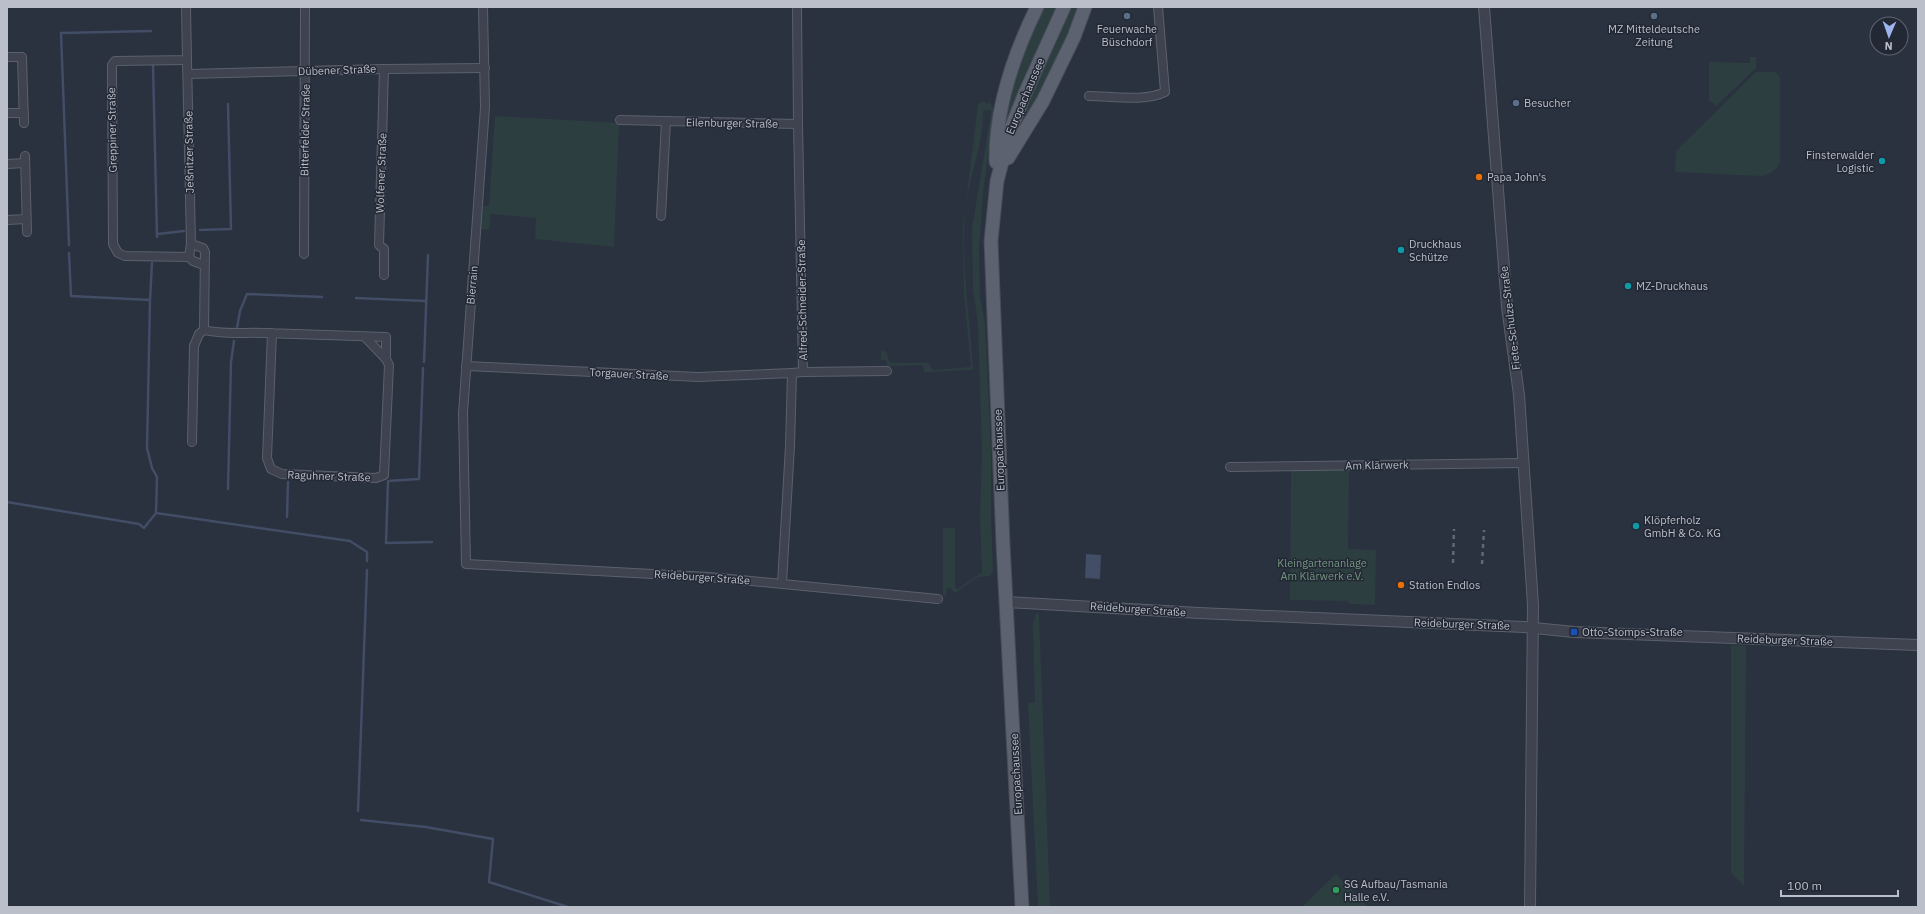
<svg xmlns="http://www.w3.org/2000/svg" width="1925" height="914" font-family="'IBM Plex Sans',sans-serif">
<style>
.green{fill:#2d3e41}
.water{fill:#424d66}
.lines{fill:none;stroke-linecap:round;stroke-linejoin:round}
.stream{stroke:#424d66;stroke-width:2.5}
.minor-casing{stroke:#5b616c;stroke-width:10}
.tertiary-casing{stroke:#5b616c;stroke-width:12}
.primary-casing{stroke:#474c58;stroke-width:15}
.minor{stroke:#3e434f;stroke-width:8}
.tertiary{stroke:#3e434f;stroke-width:10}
.primary{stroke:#5c626f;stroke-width:13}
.rail{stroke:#606775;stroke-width:2.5;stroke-dasharray:4 4;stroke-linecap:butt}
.service-dot{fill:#5c6f8a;stroke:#222834;stroke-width:1.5}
.culture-dot{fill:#0f9aa8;stroke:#222834;stroke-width:1.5}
.food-dot{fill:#e8710a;stroke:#222834;stroke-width:1.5}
.transit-dot{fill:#1a4fb4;stroke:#222834;stroke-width:1.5}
.leisure-dot{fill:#2e9e5b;stroke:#222834;stroke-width:1.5}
.labels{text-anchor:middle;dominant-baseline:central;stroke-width:3;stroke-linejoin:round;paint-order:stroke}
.poi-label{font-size:11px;fill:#babfc9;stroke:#222834;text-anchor:start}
.street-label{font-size:11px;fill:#babfc9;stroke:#222834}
.park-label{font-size:11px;fill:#759780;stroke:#222834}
</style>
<rect width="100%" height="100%" fill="#2a313f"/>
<g class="green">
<path d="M1041 7H1057L1023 81 1006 129 1001 130 1009 89Z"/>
<path d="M1071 7H1081L1045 89 1011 147 1015 128Z"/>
<path d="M1750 57H1756V68L1716 106 1709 100V62L1750 63Z"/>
<path d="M1756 72H1775L1780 77V161C1778 169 1770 174 1762 176L1675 172 1676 151Z"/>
<path d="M988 97 994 111 983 193 979 251 980 297 985 324 991 448V514L993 571 990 576 978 577 955 593 950 588H947L946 595 942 597 943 592V528H955V588L958 589 982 572 980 518 982 451 978 323 973 289 972 229 991 113 990 110 983 111C984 143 970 173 966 204 960 260 970 315 973 370L924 372 923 365 887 366 886 360H881V350L887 352 888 360 892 363H928L933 370 971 367 964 294 963 227 978 104 983 101 989 104Z"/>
<path d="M495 116 619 123 614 247 535 239 536 218 491 214 489 230 481 229 483 206H489Z"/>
<path d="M1291 468 1349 469 1348 549 1376 550 1375 605 1351 604 1347 601 1290 600Z"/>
<path d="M1036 614H1039L1050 907H1038L1028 703 1035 702 1033 623Z"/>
<path d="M1731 645 1746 646 1744 886 1731 873Z"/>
<path d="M1336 874 1368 907H1302Z"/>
</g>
<path class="water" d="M1086 554 1101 555 1100 579 1085 578Z"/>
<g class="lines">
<g class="stream">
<path d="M153 65 157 237"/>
<path d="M200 230 231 229 228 104"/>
<path d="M158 234 184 231"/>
<path d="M69 245 61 33 151 31"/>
<path d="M69 253 71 296 150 300 147 448 152 468 157 477 156 513"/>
<path d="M356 298 426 301"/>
<path d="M150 300 152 263"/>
<path d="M237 328 240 311 247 294 322 297"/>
<path d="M424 362 428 255"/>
<path d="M423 368 419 479 388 481 386 543 432 542"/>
<path d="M228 489 231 362 234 341"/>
<path d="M7 502 139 524 144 528 156 513 350 541 367 552V561"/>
<path d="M287 517 288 482"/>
<path d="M358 811 367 570"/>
<path d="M361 820 426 827 493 839 489 882 568 907"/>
</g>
<g class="minor-casing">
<g id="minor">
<path d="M186 7 187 60 115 61 112 65 113 244 118 253 125 256 189 257"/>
<path d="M483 7 485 107 463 413 466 564 709 577 938 599"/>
<path d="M7 57H22L24 123"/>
<path d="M187 60 191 244"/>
<path d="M188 74 384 69 485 68"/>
<path d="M1089 96C1111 96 1145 102 1165 92L1158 7"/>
<path d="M7 113H24"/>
<path d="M620 120 798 124"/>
<path d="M25 156 27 232"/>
<path d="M7 164 25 163"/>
<path d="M661 216 666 121"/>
<path d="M7 220 26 219"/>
<path d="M304 254 305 7"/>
<path d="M384 275V249L379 245 384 69"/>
<path d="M204 330C223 335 245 332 265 333 305 334 346 336 386 337V359L389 365 384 475 376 478 282 474 271 469 267 458 272 333"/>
<path d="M365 337 386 359"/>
<path d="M466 366 698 377 792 373"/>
<path d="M803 372 887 371"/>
<path d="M192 442 194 346 199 334 204 330 205 252 203 248 191 244 189 257 193 261 204 265"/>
<path d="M1230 467 1524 463"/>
<path d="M782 583 790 446 792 373 803 372 798 124 797 7"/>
</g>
</g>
<g class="tertiary-casing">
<g id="tertiary">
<path d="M1484 7 1507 307 1519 395 1533 605 1530 907"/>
<path d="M1006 602 1199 613 1524 627 1574 632 1918 645"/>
</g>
</g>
<g class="primary-casing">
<g id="primary">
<path d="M1008 158 1043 101 1074 37 1085 7"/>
<path d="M996 162C995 108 1014 54 1037 7"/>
<path d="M1022 907 1003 544 991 241 997 181 1011 128 1026 91 1064 7"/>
</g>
</g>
<use href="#minor" class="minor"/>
<use href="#tertiary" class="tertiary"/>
<use href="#primary" class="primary"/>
<g class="rail">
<path d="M1453 563 1454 529"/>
<path d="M1482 564 1484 530"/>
</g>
</g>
<g class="service-dot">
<circle cx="1127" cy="16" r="4"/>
<circle cx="1654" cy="16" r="4"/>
<circle cx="1516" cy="103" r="4"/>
</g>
<g class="culture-dot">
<circle cx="1882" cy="161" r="4"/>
<circle cx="1401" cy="250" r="4"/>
<circle cx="1628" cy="286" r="4"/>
<circle cx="1636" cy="526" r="4"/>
</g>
<g class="food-dot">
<circle cx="1479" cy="177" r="4"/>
<circle cx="1401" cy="585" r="4"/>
</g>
<rect class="transit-dot" x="1570" y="628" width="8" height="8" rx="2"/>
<circle class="leisure-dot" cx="1336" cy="890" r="4"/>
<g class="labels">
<g class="poi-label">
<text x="1127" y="29" text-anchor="middle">Feuerwache<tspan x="1127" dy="13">Büschdorf</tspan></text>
<text x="1654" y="29" text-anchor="middle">MZ Mitteldeutsche<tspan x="1654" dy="13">Zeitung</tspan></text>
<text x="1524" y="103">Besucher</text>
<text x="1874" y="155" text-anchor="end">Finsterwalder<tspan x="1874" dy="13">Logistic</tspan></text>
<text x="1487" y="177">Papa John's</text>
<text x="1409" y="244">Druckhaus<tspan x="1409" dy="13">Schütze</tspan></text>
<text x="1636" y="286">MZ-Druckhaus</text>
<text x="1644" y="520">Klöpferholz<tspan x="1644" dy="13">GmbH &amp; Co. KG</tspan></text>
<text x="1409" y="585">Station Endlos</text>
<text x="1582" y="632">Otto-Stomps-Straße</text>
<text x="1344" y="884">SG Aufbau/Tasmania<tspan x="1344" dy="13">Halle e.V.</tspan></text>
</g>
<g class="street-label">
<text transform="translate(337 70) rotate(-2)">Dübener Straße</text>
<text transform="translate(1025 96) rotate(-67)">Europachaussee</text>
<text transform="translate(732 123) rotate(1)">Eilenburger Straße</text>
<text transform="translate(112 130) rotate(-91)">Greppiner Straße</text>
<text transform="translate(305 130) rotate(-89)">Bitterfelder Straße</text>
<text transform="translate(189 152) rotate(-91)">Jeßnitzer Straße</text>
<text transform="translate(381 173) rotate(-88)">Wolfener Straße</text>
<text transform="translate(472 285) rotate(-85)">Bierrain</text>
<text transform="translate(802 300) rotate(-91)">Alfred-Schneider-Straße</text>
<text transform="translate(1510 318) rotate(-97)">Fiete-Schulze-Straße</text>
<text transform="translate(629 374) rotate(3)">Torgauer Straße</text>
<text transform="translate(999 450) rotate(-92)">Europachaussee</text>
<text transform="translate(1377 465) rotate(-1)">Am Klärwerk</text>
<text transform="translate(329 476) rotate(2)">Raguhner Straße</text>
<text transform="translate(702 577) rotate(4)">Reideburger Straße</text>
<text transform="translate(1138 609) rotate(4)">Reideburger Straße</text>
<text transform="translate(1462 624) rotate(2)">Reideburger Straße</text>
<text transform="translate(1785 640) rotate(2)">Reideburger Straße</text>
<text transform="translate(1016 774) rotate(-93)">Europachaussee</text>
</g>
<g class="park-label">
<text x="1322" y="563">Kleingartenanlage<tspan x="1322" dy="13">Am Klärwerk e.V.</tspan></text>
</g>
</g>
<rect width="1925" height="914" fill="none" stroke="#babfc9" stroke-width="16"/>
<g transform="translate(1889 36) rotate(182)"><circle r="19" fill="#222834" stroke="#5f6470"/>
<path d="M0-3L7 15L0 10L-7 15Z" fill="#9db4ec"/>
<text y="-6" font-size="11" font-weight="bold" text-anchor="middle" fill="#babfc9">N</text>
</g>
<path d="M1781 890v6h117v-6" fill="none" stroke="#babfc9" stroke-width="2"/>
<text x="1787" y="890" font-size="12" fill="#babfc9" stroke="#222834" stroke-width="3" paint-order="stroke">100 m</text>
</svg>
